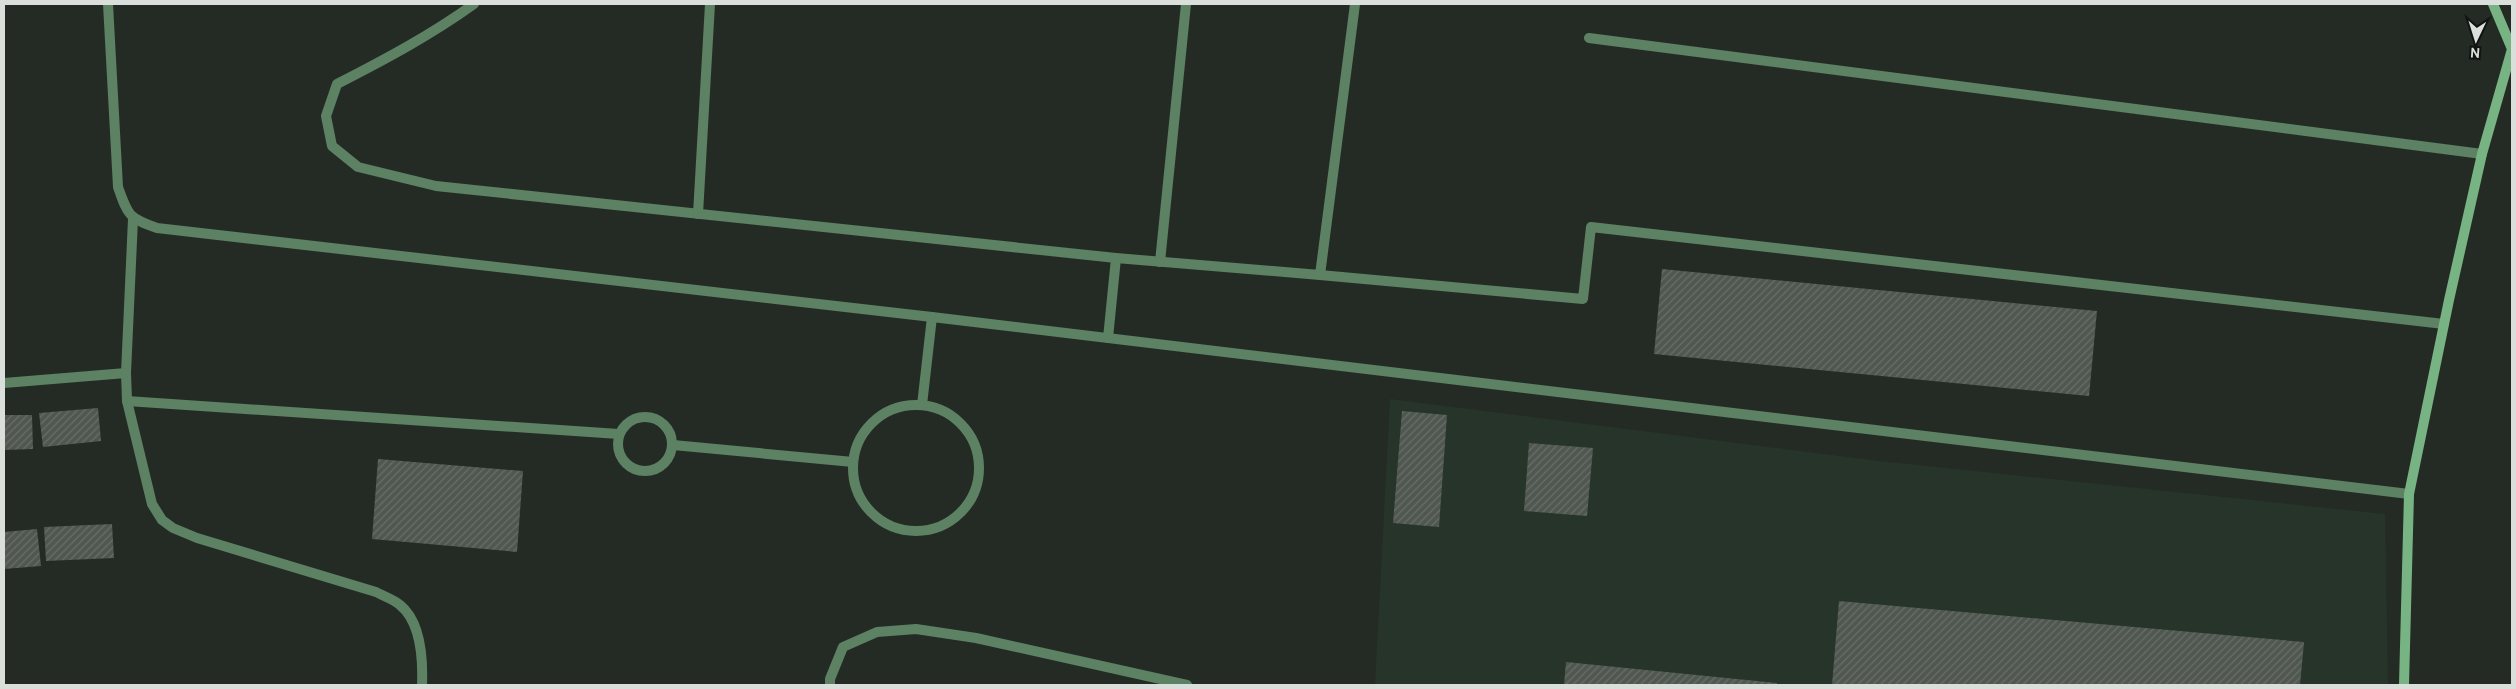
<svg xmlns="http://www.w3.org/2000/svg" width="2516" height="689" font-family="Overpass,sans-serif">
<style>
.built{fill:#273429}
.building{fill:url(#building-hatch)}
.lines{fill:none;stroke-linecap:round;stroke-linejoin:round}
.lane{stroke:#5d8163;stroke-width:10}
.street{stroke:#5d8163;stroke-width:10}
.secondary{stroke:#78b383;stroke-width:10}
</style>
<defs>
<pattern id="building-hatch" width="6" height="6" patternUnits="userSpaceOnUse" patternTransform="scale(1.25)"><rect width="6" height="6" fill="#4f5750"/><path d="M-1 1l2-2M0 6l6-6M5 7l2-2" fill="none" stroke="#686f69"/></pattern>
</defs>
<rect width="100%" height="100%" fill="#242b25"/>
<path class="built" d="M1390 399 1879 461 2385 514 2388 685H1375Z"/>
<g class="building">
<path d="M1662 269 2097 311 2089 396 1654 354Z"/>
<path d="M98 408 101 441 43 447 39 413Z"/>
<path d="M1402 411 1447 415 1439 527 1393 523Z"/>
<path d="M4 415H32L33 449 4 450Z"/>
<path d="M1529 443 1593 448 1587 516 1524 511Z"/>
<path d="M378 459 523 471 517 552 372 539Z"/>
<path d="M112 524 114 558 46 561 44 527Z"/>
<path d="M37 529 41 566 4 569V532Z"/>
<path d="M1839 601 2304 642 2300 685H1832Z"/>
<path d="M1566 662 1777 683 1776 685H1564Z"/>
</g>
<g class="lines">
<g class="lane">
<path d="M474 4C431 35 384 60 337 84L326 116 332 146 358 167 436 186 1116 258 1320 275 1355 4"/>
<path d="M698 214 710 4"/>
<path d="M133 219 126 373 127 401 152 504 162 520 173 528 197 538 376 592C383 596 393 599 400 605 421 622 423 659 422 685"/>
<path d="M1160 262 1186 4"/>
<path d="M1320 275 1583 299 1591 227 2444 324"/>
<path d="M1108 338 1116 258"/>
<path d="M4 383 126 373"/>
<path d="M127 401 619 434"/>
<path d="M922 405 932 317"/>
<circle cx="916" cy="468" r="63"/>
<circle cx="645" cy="444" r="27"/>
<path d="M673 445 853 462"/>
</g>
<g class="street">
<path d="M108 4 118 187C128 216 129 218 157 228L932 317 2409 494"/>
<path d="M1589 38 2482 154"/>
<path d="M830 685V679L843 647 877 632 916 629 976 638 1187 685"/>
</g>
<path class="secondary" d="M2404 685 2409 494 2449 300 2482 154 2512 49 2493 4"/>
</g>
<rect width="2516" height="689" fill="none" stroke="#dadfdb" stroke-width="10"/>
<g transform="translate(2476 40) rotate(184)" stroke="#101310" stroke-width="4" paint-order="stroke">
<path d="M0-4L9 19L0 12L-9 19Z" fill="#dadfdb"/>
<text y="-8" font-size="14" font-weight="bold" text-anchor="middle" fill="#dadfdb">N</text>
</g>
</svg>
